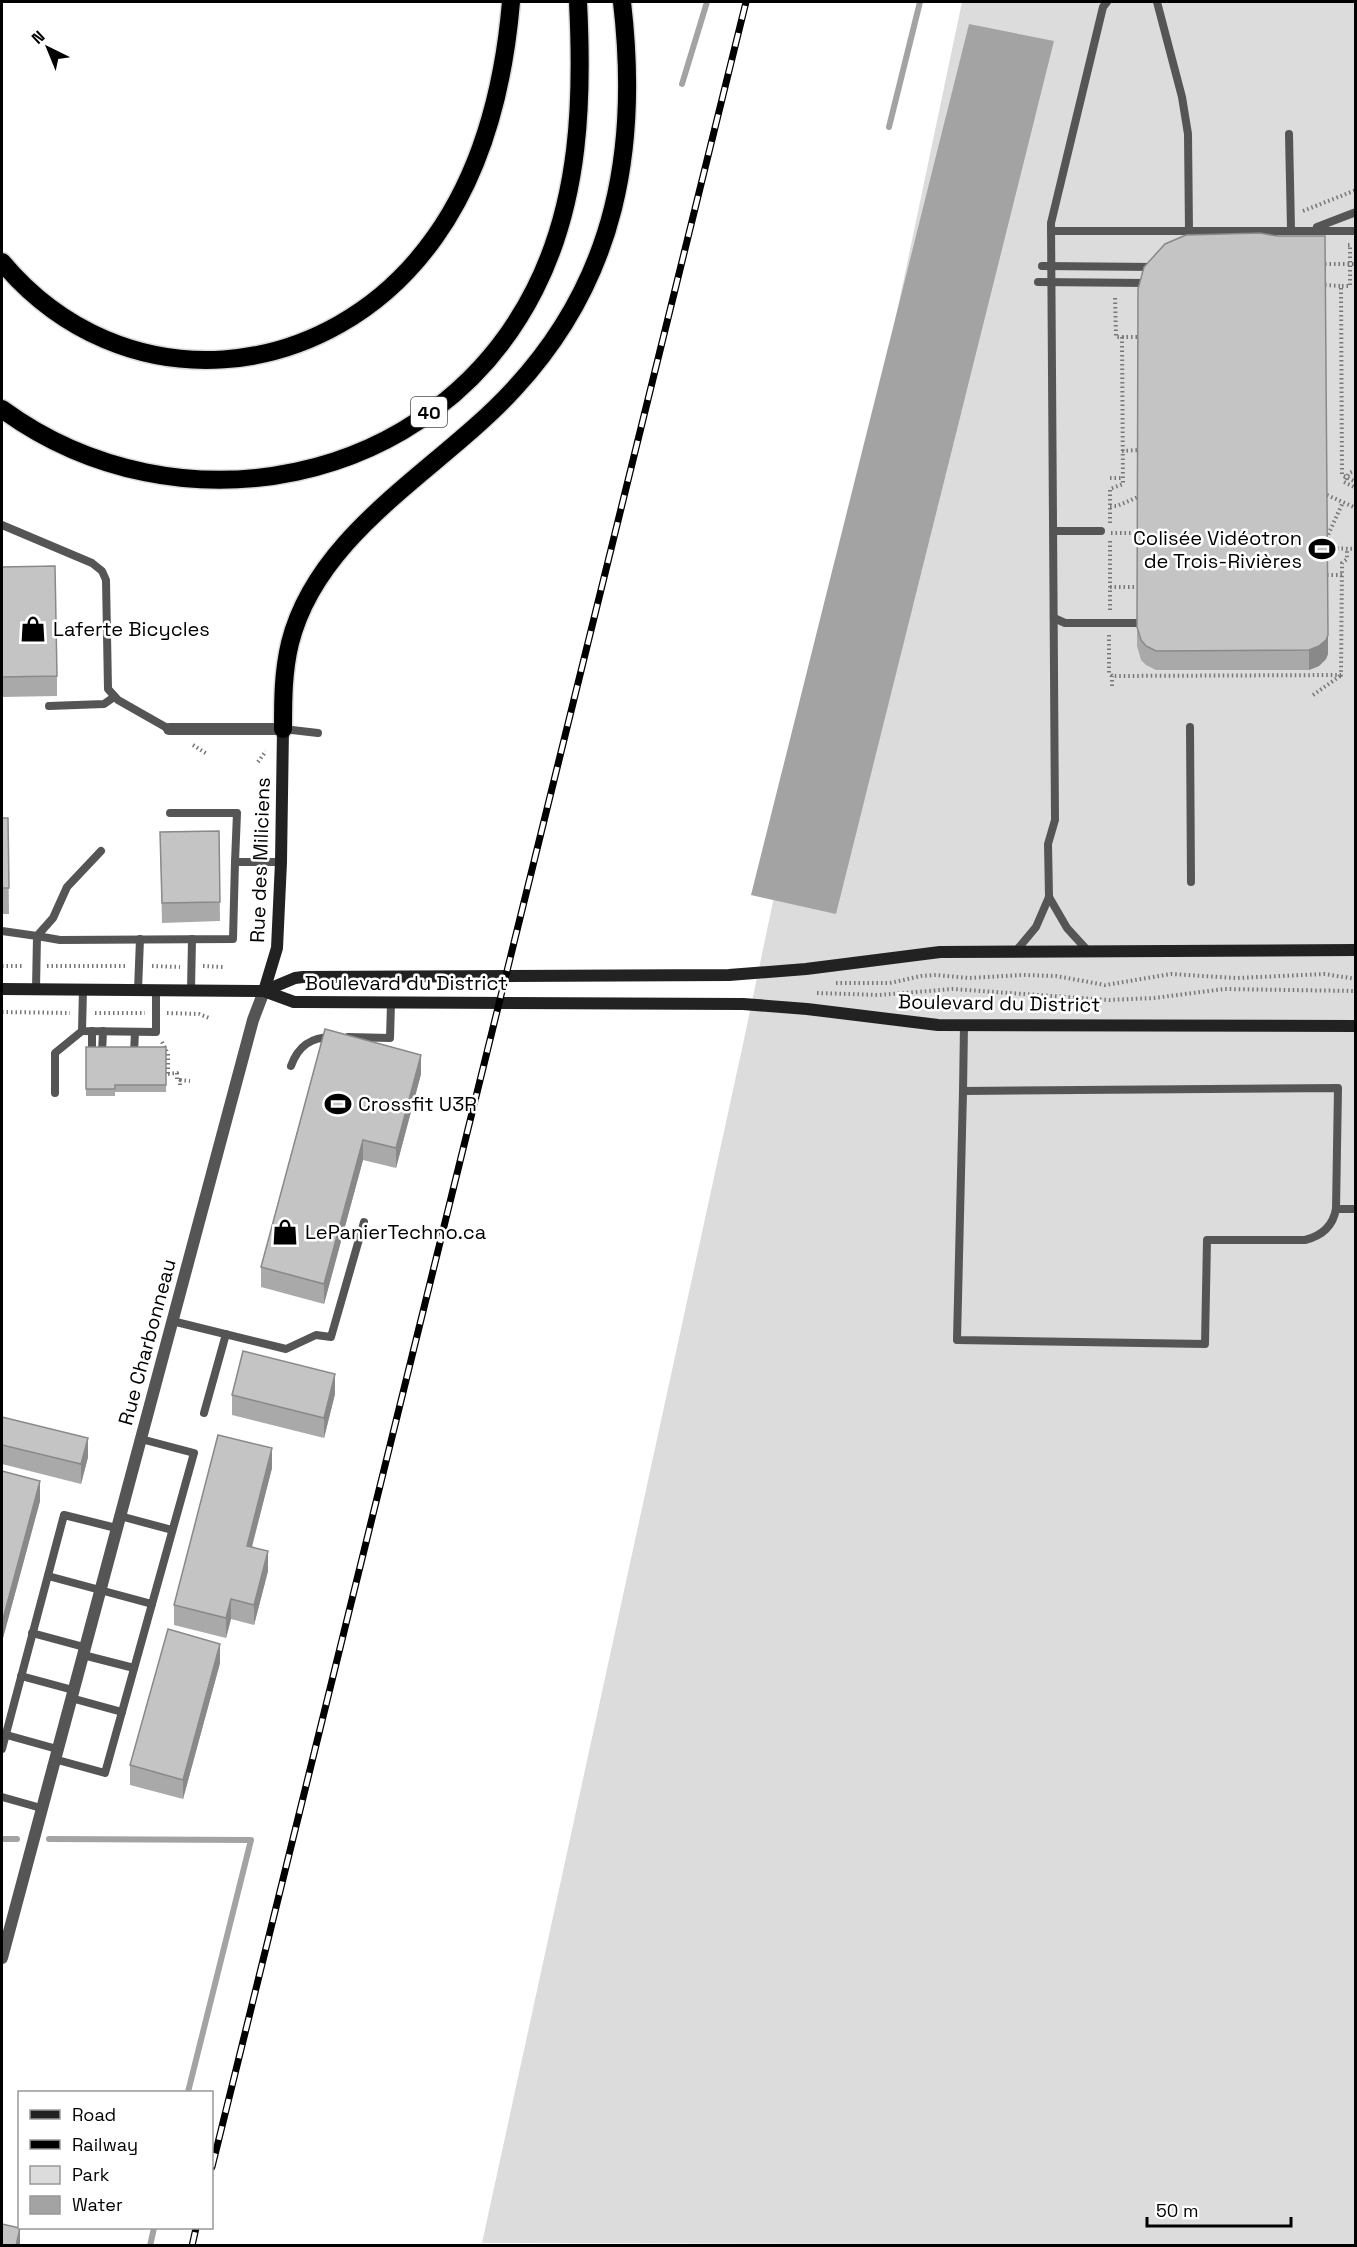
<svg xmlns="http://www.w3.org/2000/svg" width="1357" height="2247" font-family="'Space Grotesk',sans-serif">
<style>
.green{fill:#dcdcdc}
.water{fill:#a3a3a3}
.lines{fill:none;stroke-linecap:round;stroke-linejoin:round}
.stream{stroke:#a3a3a3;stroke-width:6}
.highway-casing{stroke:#dbdbdb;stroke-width:21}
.path{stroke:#777;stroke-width:4;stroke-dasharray:1.5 3;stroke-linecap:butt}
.lane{stroke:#555;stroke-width:8}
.street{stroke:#555;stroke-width:12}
.secondary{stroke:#222;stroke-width:12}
.highway{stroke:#000;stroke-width:18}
.rail-casing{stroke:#000;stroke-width:7}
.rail{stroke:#fff;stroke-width:4.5;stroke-dasharray:14;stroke-linecap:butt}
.wall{fill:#a9a9a9}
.shaded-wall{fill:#898989}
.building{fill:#c4c4c4;stroke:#898989;stroke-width:1.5}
.labels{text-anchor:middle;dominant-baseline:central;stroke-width:5;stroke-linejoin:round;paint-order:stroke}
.shield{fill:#fff;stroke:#4c4c4c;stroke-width:1.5}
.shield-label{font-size:18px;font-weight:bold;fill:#000}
.poi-label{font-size:20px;fill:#000;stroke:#fff;text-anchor:start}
.street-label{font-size:20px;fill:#000;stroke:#fff}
</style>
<rect width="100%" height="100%" fill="#fff"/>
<path class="green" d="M962 2H1355V2245L482 2243 745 1035Z"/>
<path class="water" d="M969 24 1054 41 836 914 751 895Z"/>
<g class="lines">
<g class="stream">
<path d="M682 84 707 2"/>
<path d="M889 127 920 2"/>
<path d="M2 1839H17"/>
<path d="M49 1839 251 1840 188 2092"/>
<path d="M150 2246 154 2228"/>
</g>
<g class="highway-casing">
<g id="highway">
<path d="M2 262C122 405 329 387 435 237 484 168 504 84 511 2"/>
<path d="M2 409C177 537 435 488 535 289 580 200 583 100 578 2"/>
<path d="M283 729C283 700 283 672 290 643 318 531 440 470 514 389 617 278 639 147 622 2"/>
</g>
</g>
<g class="path">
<path d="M1303 211 1356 190"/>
<path d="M1348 245H1350V286H1341L1342 475 1356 482"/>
<path d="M1325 264H1356"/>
<path d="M1325 285 1341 286"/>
<path d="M1122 337H1138"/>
<path d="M1122 451 1138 450"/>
<path d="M1356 470 1349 473 1344 482 1356 488"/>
<path d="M1110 478H1123"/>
<path d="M1327 495 1356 508"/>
<path d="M1110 506H1117L1138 497"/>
<path d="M1110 523V489L1123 484 1122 337H1116L1115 295"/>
<path d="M1111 533H1138"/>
<path d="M1328 548V535L1343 502"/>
<path d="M1328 548 1356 549"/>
<path d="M1327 575H1342"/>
<path d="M1110 587H1137"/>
<path d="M1110 610V539"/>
<path d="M1109 635V673L1112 676 1341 675 1342 563 1347 559V549"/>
<path d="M1112 686V676"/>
<path d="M1313 695 1340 676"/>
<path d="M193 745 207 754"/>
<path d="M258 762 266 751"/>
<path d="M2 966H24"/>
<path d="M47 966H126"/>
<path d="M152 966 180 967"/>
<path d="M203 966 223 967"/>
<path d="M836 983H890L921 976 936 975 969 978 1022 975 1056 976 1105 985 1171 974 1236 978 1325 974 1356 979"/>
<path d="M817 993 879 995 953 989 1109 1000 1154 998 1224 989 1356 991"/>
<path d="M2 1012 70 1013"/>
<path d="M95 1013H145"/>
<path d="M167 1013 199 1014 209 1018"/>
<path d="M162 1042 168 1054V1074L166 1073"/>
<path d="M168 1074 177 1073V1080H180V1086"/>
<path d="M180 1080 190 1081"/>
</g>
<g class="lane">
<path d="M1157 2 1182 97 1188 134 1189 231"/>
<path d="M1289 134 1291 229"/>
<path d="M1317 227 1356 212"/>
<path d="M1051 231H1356"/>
<path d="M1042 266 1155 267"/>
<path d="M1038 282 1147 283"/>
<path d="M2 525 92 563 102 571 106 580 108 689 118 700 169 729"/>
<path d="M1054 531H1101"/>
<path d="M1054 618 1065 623H1137"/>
<path d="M49 706 104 704 114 697"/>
<path d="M1190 727 1191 882"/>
<path d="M283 729 318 733"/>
<path d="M170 813H237L235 862"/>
<path d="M1049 897 1067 928 1088 951"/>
<path d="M2 931 37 936 36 989"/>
<path d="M37 936 60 940 233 939 235 862H281"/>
<path d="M37 936 53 918 67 887 101 851"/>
<path d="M1016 951 1036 927 1049 897 1048 844 1055 820 1051 223 1103 7 1107 2"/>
<path d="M83 989 82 1031 156 1032V990"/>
<path d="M138 990 140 939"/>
<path d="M191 990 192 939"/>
<path d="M348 1037 390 1038 391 1003"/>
<path d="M92 1053V1031"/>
<path d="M102 1053 103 1031"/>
<path d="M134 1053 135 1032"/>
<path d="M291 1066C298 1046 311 1037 332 1037"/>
<path d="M1338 1088 1336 1209C1333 1226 1321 1236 1305 1240H1207L1205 1344 957 1340 963 1091Z"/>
<path d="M963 1091 964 1026"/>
<path d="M55 1093V1053L82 1031"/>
<path d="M1336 1209H1356"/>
<path d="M172 1321 286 1349 316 1335 331 1337 364 1222"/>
<path d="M204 1413 226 1334"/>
<path d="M120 1516 172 1530"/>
<path d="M48 1576 152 1604"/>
<path d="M32 1633 84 1647"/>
<path d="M83 1655 134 1668"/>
<path d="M21 1676 73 1690"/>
<path d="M71 1698 122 1712"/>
<path d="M3 1734 57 1749"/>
<path d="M2 1749 64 1515 116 1528"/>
<path d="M54 1759 105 1773 194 1453 141 1439"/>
<path d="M2 1797 41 1808"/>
</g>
<g class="street">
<path d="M169 729H283"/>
<path d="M2 1958 253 1020 264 991"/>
</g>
<g class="secondary">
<path d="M2 989 264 991 294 1002H301L743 1004 807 1009 938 1025 1356 1026"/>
<path d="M264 991 295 978 303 977 729 975 806 969 940 952 1356 950"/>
<path d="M264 991 277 948 281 862 283 729"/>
</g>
<use href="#highway" class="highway"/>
<g class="rail-casing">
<g id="rail">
<path d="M212 2167 746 2"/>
<path d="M192 2246 196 2228"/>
</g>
</g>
<use href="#rail" class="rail"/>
</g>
<g class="wall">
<path d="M1138 289 1328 654 1326 659 1319 666 1309 670H1156L1146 665 1141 660 1137 646Z"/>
<path d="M2 567 57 676V696L2 697Z"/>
<path d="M2 818H8L9 914H2Z"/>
<path d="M219 831 220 921 162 923 160 832Z"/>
<path d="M325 1029 421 1074 396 1168 363 1160 324 1304 261 1287V1267Z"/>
<path d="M86 1047H166V1092H115V1096H86Z"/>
<path d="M335 1394 324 1438 232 1415V1395Z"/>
<path d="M2 1417 88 1457 81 1484 2 1464Z"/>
<path d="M272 1468 252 1547 268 1571 254 1625 231 1619 226 1638 174 1625V1605Z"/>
<path d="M2 1471 40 1501 3 1638H2Z"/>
<path d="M220 1663 183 1799 130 1785V1765Z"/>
</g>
<g class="shaded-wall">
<path d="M1328 635V654L1326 659 1319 666 1309 670V650Z"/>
<path d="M421 1055V1074L396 1168V1148Z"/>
<path d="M363 1140V1160L324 1304V1284Z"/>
<path d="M335 1374V1394L324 1438V1418Z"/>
<path d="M88 1438V1457L81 1484V1464Z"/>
<path d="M272 1448V1468L247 1565V1546Z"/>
<path d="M40 1481V1501L3 1638V1619Z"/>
<path d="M268 1551V1571L254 1625V1605Z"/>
<path d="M231 1599V1619L226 1638V1618Z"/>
<path d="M220 1644V1663L183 1799V1780Z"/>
<path d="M20 2228V2246H16Z"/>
</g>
<g class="building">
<path d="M1260 233 1277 236H1325L1328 635 1326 640 1319 646 1309 650 1156 651 1146 646 1141 640 1137 627 1138 289 1144 267 1165 244 1186 235Z"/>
<path d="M55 566 57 676 2 677V567Z"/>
<path d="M2 818H8L9 888H2Z"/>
<path d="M219 831 220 902 162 903 160 832Z"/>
<path d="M325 1029 421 1055 396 1148 363 1140 324 1284 261 1267Z"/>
<path d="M86 1047H166V1085H115V1089H86Z"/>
<path d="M243 1351 335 1374 324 1418 232 1395Z"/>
<path d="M2 1417 88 1438 81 1464 2 1445Z"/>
<path d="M218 1435 272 1448 247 1546 268 1551 254 1605 231 1599 226 1618 174 1605Z"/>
<path d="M2 1471 40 1481 3 1619 2 1618Z"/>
<path d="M168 1629 220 1644 183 1780 130 1765Z"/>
<path d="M2 2224 20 2228 16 2246H2Z"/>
</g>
<defs>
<g id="stadium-bare" transform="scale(2.07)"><path d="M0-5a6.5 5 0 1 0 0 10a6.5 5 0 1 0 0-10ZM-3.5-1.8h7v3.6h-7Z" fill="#000" stroke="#fff" stroke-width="2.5" paint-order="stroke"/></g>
<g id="shop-bare" transform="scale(2.07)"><path d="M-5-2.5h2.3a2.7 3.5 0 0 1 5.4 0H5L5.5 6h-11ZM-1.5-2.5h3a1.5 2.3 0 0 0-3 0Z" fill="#000" stroke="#fff" stroke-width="2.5" paint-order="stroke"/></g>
</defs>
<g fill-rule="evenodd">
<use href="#stadium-bare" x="1322" y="549"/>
<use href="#shop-bare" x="33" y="629"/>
<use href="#stadium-bare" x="338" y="1104"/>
<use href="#shop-bare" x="285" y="1232"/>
</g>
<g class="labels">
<rect class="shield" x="411" y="397" width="36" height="30" rx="4.5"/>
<g class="shield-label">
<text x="429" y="412">40</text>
</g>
<g class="poi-label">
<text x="1302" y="538" text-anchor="end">Colisée Vidéotron<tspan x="1302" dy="23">de Trois-Rivières</tspan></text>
<text x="53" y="629">Laferte Bicycles</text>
<text x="358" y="1104">Crossfit U3R</text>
<text x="305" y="1232">LePanierTechno.ca</text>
</g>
<g class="street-label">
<text transform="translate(260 860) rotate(-88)">Rue des Miliciens</text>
<text x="406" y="983">Boulevard du District</text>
<text transform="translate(999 1003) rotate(1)">Boulevard du District</text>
<text transform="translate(147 1342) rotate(-75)">Rue Charbonneau</text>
</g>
</g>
<rect width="1357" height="2247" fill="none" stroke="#000000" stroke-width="6"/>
<rect x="18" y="2091" width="195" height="138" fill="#ffffff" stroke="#999999" stroke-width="1.5"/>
<rect x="30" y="2110" width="30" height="9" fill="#222222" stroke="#999999" stroke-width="1.5"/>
<text x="72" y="2121" font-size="18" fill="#000000">Road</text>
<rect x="30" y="2140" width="30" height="9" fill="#000000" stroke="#999999" stroke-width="1.5"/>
<text x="72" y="2151" font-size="18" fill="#000000">Railway</text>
<rect x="30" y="2166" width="30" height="18" fill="#dcdcdc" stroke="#999999" stroke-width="1.5"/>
<text x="72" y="2181" font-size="18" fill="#000000">Park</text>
<rect x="30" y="2196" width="30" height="18" fill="#a3a3a3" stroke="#999999" stroke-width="1.5"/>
<text x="72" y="2211" font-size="18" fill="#000000">Water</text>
<g transform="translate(48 48) rotate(317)" stroke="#ffffff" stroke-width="4.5" paint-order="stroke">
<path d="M0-4.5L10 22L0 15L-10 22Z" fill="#000000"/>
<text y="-9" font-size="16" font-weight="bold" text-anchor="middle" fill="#000000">N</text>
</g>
<path d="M1147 2217v9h144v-9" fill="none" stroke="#000000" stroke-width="3"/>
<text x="1156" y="2217" font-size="18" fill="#000000" stroke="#ffffff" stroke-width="4.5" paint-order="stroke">50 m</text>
</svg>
